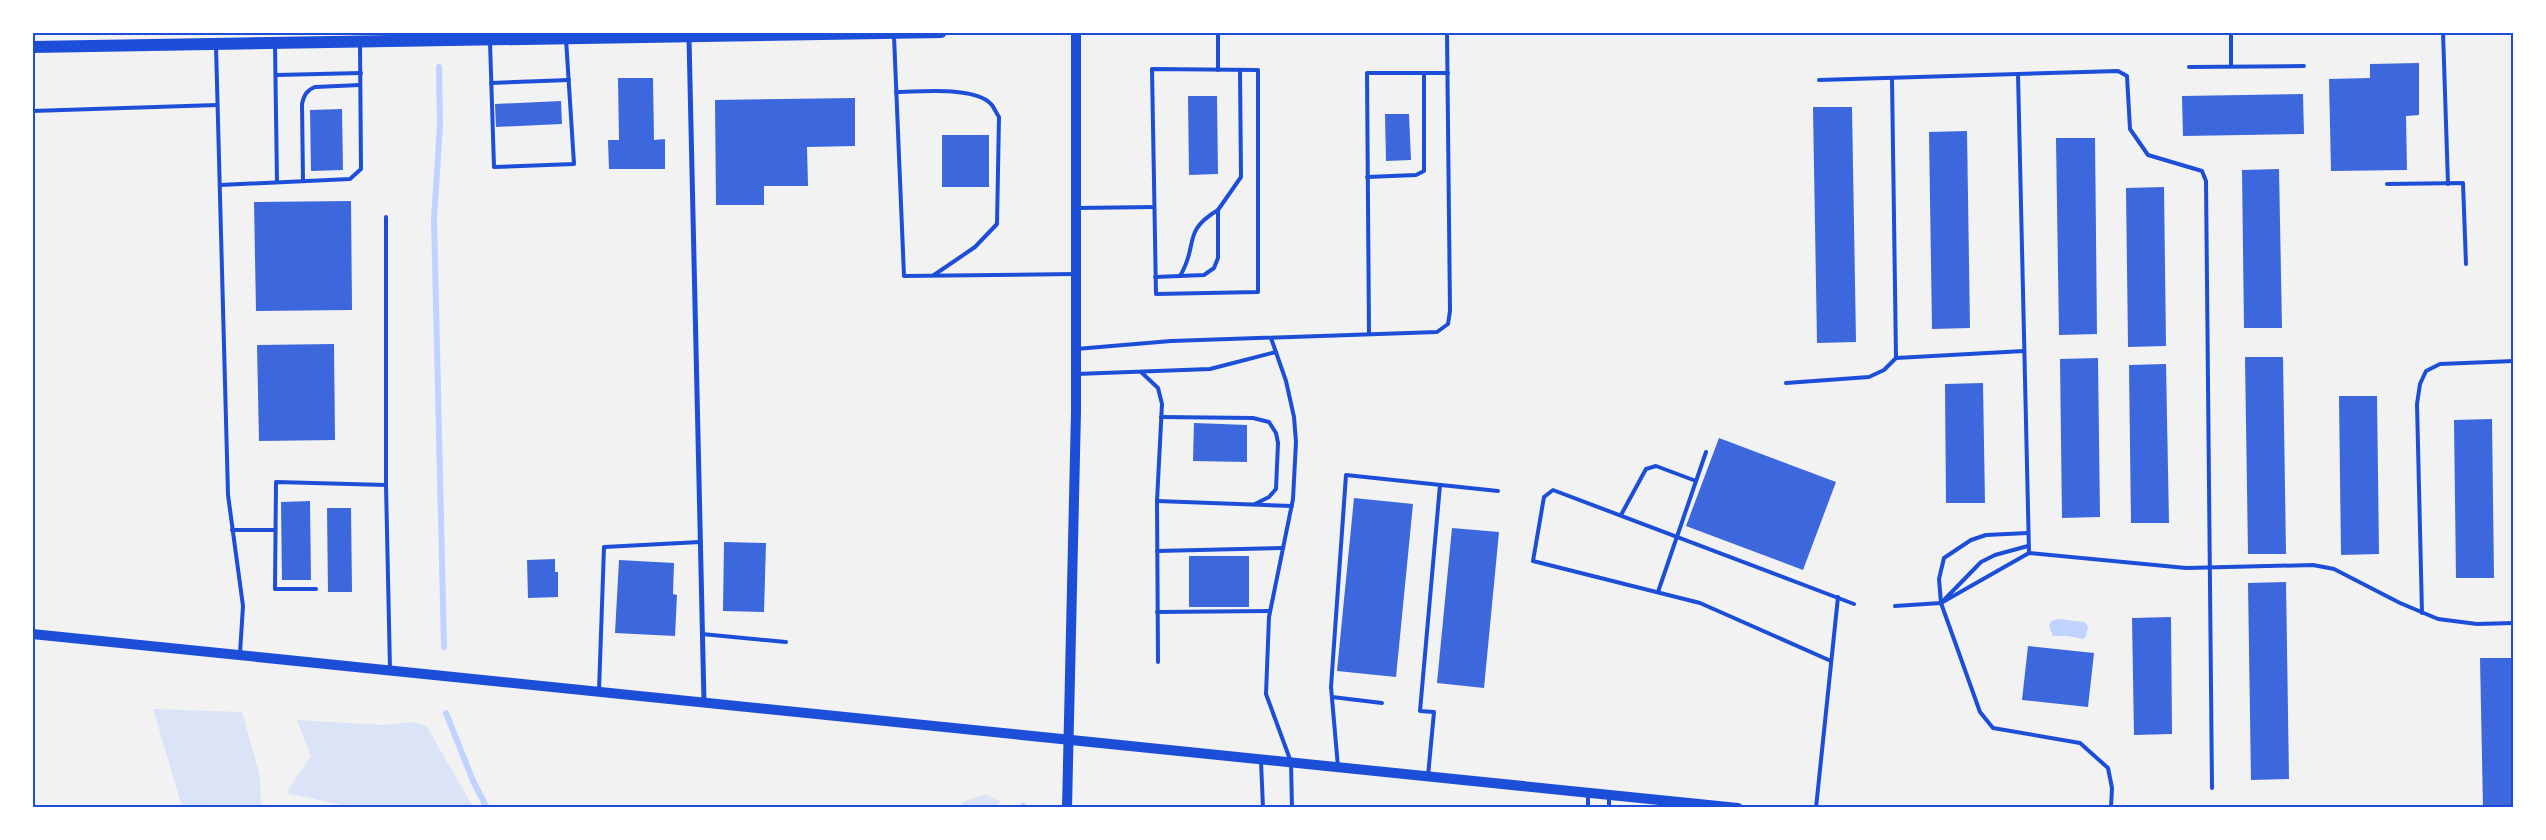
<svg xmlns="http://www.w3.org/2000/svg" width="2546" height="840" font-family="Inter,sans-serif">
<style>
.green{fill:#dbe4f7}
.water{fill:#bfd3fe}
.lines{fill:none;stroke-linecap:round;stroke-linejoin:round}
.stream{stroke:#bfd3fe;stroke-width:6}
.building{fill:#3d67dc}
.service{stroke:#1d4ed8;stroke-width:4}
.minor{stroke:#1d4ed8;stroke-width:5}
.secondary{stroke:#1d4ed8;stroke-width:10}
.primary{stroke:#1d4ed8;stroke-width:12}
.neatline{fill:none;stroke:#1d4ed8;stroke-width:2}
</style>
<rect width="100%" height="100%" fill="#f2f2f2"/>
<g class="green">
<path d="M153 709 242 712 260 776 261 807H182Z"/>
<path d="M297 720 383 725 412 722 426 725 473 807H351L286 793 311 756Z"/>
<path d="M985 794 1000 801 995 807H959L965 801Z"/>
</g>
<path class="water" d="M2058 619 2084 622 2088 626 2086 636 2083 639 2068 636H2053L2049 626 2051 621Z"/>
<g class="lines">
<g class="stream">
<path d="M439 67 440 125 434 219 444 647"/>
<path d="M446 713 473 781 487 808"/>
<path d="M1022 808 1023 806"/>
</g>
</g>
<g class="building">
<path d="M2419 63V115L2406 116 2407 170 2331 171 2329 79 2370 78V64Z"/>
<path d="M618 78H653L654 140 665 139V169H609L608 140H619Z"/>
<path d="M2303 94 2304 134 2183 136 2182 96Z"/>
<path d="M1188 96H1217L1218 174 1189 175Z"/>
<path d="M855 98V146L807 147 808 186H764V205H716L715 100Z"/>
<path d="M561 101 562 124 496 127 495 104Z"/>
<path d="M1813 107H1852L1856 342 1817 343Z"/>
<path d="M342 109 343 170 311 171 310 110Z"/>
<path d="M1385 114H1409L1411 160 1386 161Z"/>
<path d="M1967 131 1970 328 1932 329 1929 132Z"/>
<rect x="942" y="135" width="47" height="52"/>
<path d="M2056 138H2095L2097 334 2059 335Z"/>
<path d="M2279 169 2282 328H2244L2242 170Z"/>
<path d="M2164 187 2166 346 2128 347 2126 188Z"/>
<path d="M351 201 352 310 256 311 254 202Z"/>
<path d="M334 344 335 440 259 441 257 345Z"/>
<path d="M2245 357H2283L2286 554H2248Z"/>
<path d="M2098 358 2100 517 2062 518 2060 359Z"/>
<path d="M2166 364 2169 523H2131L2129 365Z"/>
<path d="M1983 383 1985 503H1946L1945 384Z"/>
<path d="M2339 396H2377L2379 554 2341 555Z"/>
<path d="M2492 419 2494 578H2456L2454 420Z"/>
<path d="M1194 423 1247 425V462L1193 461Z"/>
<path d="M1719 438 1836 482 1803 570 1686 526Z"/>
<path d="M1354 498 1413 504 1396 677 1337 671Z"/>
<path d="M310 501 311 580H282L281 502Z"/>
<path d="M327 508H351L352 592H328Z"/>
<path d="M1452 528 1499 532 1484 688 1437 683Z"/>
<path d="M724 542 766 543 764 612 723 611Z"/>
<rect x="1189" y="556" width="60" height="51"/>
<path d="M555 559V572H558V597L528 598 527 560Z"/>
<path d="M619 560 674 563 673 594 677 595 675 636 615 633Z"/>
<path d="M2286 582 2289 779 2251 780 2248 583Z"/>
<path d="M2171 617 2172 734 2134 735 2132 618Z"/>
<path d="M2028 646 2094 653 2088 707 2022 700Z"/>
<path d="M2480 658H2514V808H2483Z"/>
</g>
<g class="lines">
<g class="service">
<path d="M1218 32V70"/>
<path d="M2443 32 2448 184"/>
<path d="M894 36 904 276 1075 274"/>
<path d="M490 42 494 167 574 164 566 39"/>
<path d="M275 45 277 182"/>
<path d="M216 46 228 495 243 606 240 653"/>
<path d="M2231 66V32"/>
<path d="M2189 67 2304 66"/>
<path d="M1152 69 1258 70V292L1156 294Z"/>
<path d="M2018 74 2029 553"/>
<path d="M276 75 361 73"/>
<path d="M1892 78 1896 358"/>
<path d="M1819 80 2118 71 2127 76 2130 129 2148 155 2202 171 2206 181 2212 788"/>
<path d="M491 83 569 80"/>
<path d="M896 92C920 92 975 86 991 104 994 107 996 113 999 117L997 224 975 247 934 275"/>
<path d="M32 111 217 105"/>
<path d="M1367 177 1416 175 1424 171V73"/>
<path d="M303 181 302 104C304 95 307 90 315 87L360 85"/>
<path d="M2387 184 2463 183 2466 264"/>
<path d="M220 185 350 179 361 169 360 44"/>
<path d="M1077 208 1154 207"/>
<path d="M386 217V485L390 669"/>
<path d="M1180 276C1199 245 1181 232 1218 210"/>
<path d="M1155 277 1204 275 1214 268 1218 258V210L1241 177 1240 70"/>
<path d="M1369 334 1367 73H1448"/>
<path d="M1271 338 1286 381 1294 417 1296 442 1293 499 1269 617 1266 694 1291 762 1292 808"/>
<path d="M1076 349 1171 341 1437 332 1448 324 1450 311 1447 32"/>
<path d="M1141 372 1158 388 1162 404 1157 501 1158 662"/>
<path d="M1076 374 1210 369 1276 352"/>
<path d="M1786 383 1869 377 1884 370 1896 358 2024 351"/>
<path d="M1161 417 1253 418 1269 422 1276 433 1278 443 1276 489 1269 497 1255 504"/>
<path d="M1157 501 1292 506"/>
<path d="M1621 515 1646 469 1656 466 1696 481"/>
<path d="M232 530H275"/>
<path d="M2028 533 1986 535 1971 540 1944 558 1939 579 1941 603 1980 712 1993 728 2080 743 2108 768 2112 788 2111 808"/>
<path d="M1157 551 1283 548"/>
<path d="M316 589H275L276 482 386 485"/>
<path d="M1658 592 1706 452"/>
<path d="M1943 601 1981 562 1995 555 2028 546"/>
<path d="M1895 606 1941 603 2029 553 2186 568 2313 565 2334 569 2400 603 2438 619 2477 624 2514 623"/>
<path d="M1157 612 1270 611"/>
<path d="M2422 613 2417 404 2420 384 2426 371 2440 364 2514 361"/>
<path d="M702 634 786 642"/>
<path d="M1831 661 1700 603 1533 561 1544 497 1553 490 1854 604"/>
<path d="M599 691 604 547 700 542"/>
<path d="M1332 697 1382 703"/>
<path d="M1261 761 1263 808"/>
<path d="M1338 767 1331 687 1346 475 1498 491"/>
<path d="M1428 776 1434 712 1420 711 1440 485"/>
<path d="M1588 795V808"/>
<path d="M1609 795V808"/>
<path d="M1816 808 1838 597"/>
</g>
<path class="minor" d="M689 38 704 702"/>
<g class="secondary">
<path d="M32 634 1738 808"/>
<path d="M1067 808 1076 411V32"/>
</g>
<path class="primary" d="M32 47 941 32"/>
</g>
<rect width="2546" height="840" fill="none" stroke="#ffffff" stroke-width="68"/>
<rect x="34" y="34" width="2478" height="772" class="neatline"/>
</svg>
